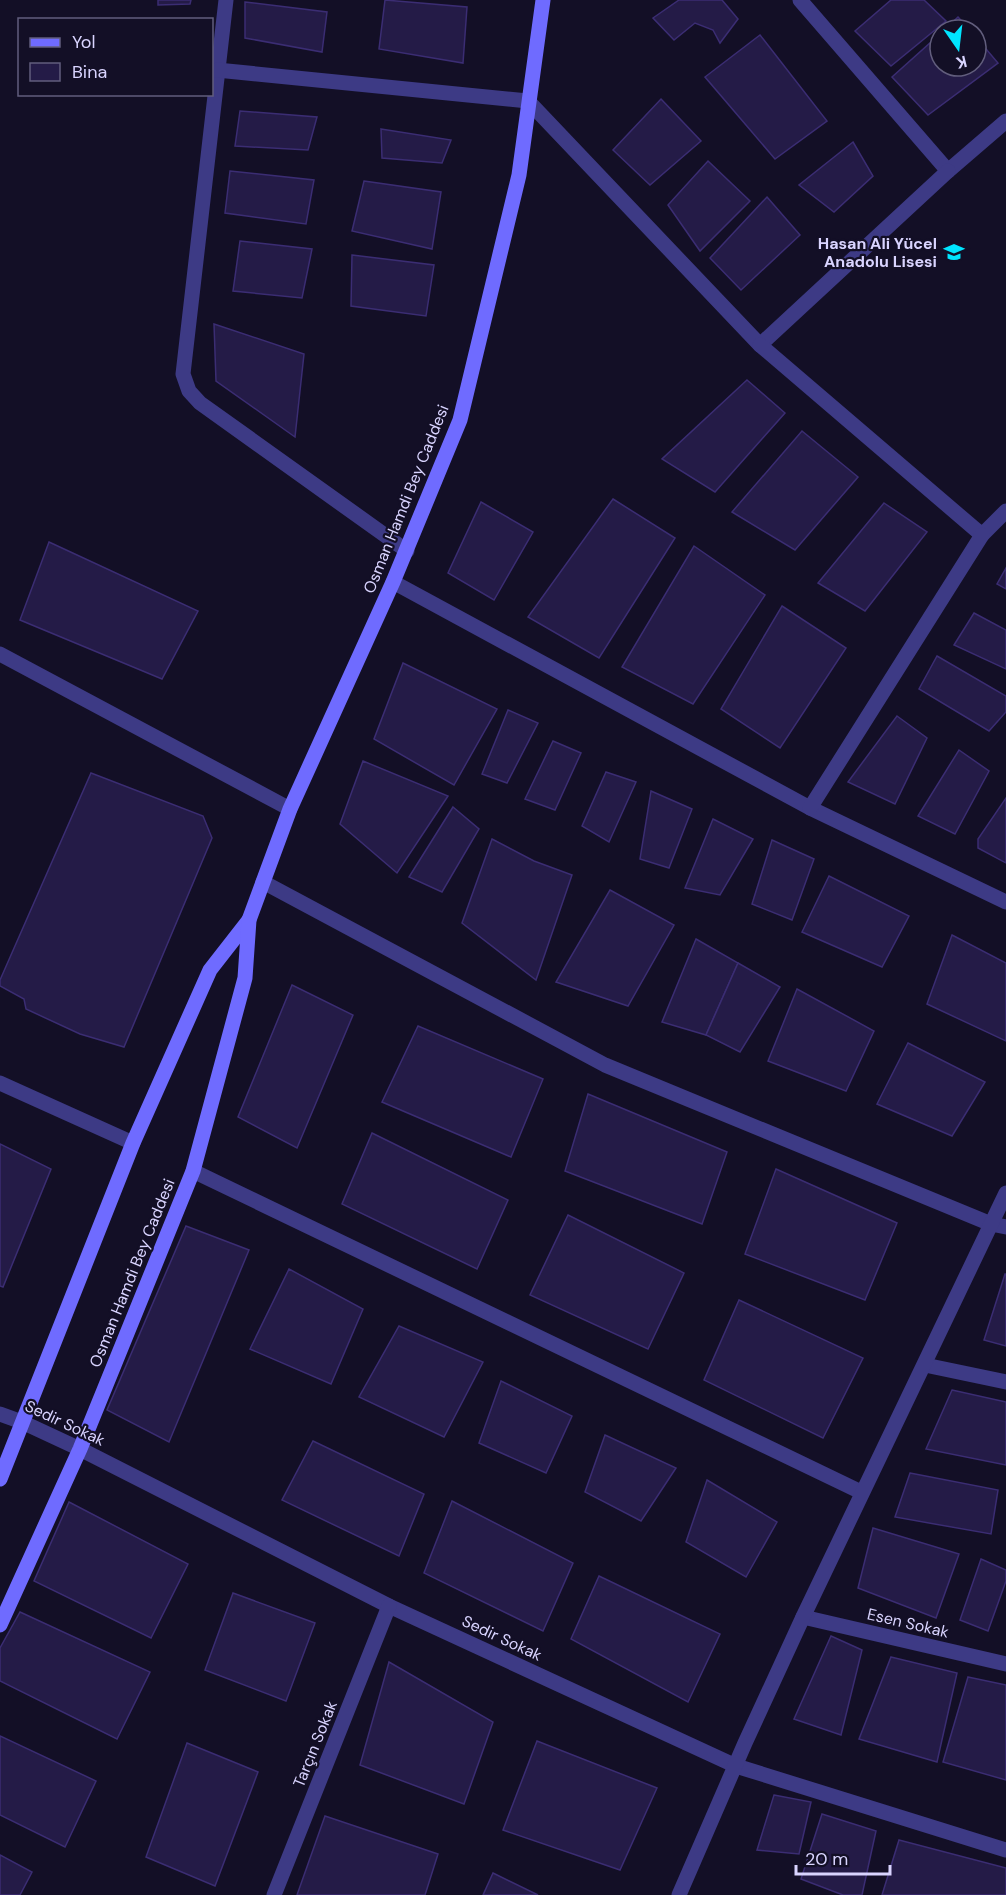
<svg xmlns="http://www.w3.org/2000/svg" width="1006" height="1895" font-family="'DM Sans',sans-serif">
<style>
.building{fill:#241b47;stroke:#3b2d73;stroke-width:1.5}
.lines{fill:none;stroke-linecap:round;stroke-linejoin:round}
.street{stroke:#3d3a85;stroke-width:15}
.secondary{stroke:#6f6bff;stroke-width:15}
.labels{text-anchor:middle;dominant-baseline:central;stroke-width:4.5;stroke-linejoin:round;paint-order:stroke}
.poi-label{font-size:16px;font-weight:bold;fill:#d9d4ff;stroke:#130f26;text-anchor:end}
.street-label{font-size:16px;fill:#d9d4ff;stroke:#130f26}
</style>
<rect width="100%" height="100%" fill="#130f26"/>
<g class="building">
<path d="M158 0H191L190 4 158 5Z"/>
<path d="M385 0 467 7 463 63 379 49Z"/>
<path d="M679 0H722L738 19 720 43 713 30 695 23 674 40 653 18Z"/>
<path d="M891 0H924L946 21 891 66 855 31Z"/>
<path d="M245 2 327 12 322 52 245 38Z"/>
<path d="M958 17 970 30H944Z"/>
<path d="M940 34V66H976V37L998 63 928 115 892 77Z"/>
<path d="M760 35 827 121 775 159 705 77Z"/>
<path d="M661 99 701 141 650 185 613 150Z"/>
<path d="M240 111 317 117 308 150 235 146Z"/>
<path d="M381 129 451 140 442 163 382 158Z"/>
<path d="M853 142 873 176 834 212 799 185Z"/>
<path d="M708 161 750 201 700 251 668 205Z"/>
<path d="M230 171 314 180 306 224 225 213Z"/>
<path d="M364 181 441 192 432 249 352 231Z"/>
<path d="M767 197 800 235 741 290 710 258Z"/>
<path d="M240 241 312 249 302 298 233 291Z"/>
<path d="M352 255 434 265 426 316 351 306Z"/>
<path d="M214 324 304 354 295 437 216 381Z"/>
<path d="M747 380 785 413 715 492 662 459Z"/>
<path d="M802 431 858 477 795 550 732 512Z"/>
<path d="M613 499 675 538 599 658 528 617Z"/>
<path d="M481 502 533 532 494 600 448 573Z"/>
<path d="M884 503 927 532 865 611 818 583Z"/>
<path d="M49 542 198 611 162 679 20 620Z"/>
<path d="M694 546 765 595 693 704 622 667Z"/>
<path d="M1006 568V589L997 584Z"/>
<path d="M782 606 846 648 780 748 721 709Z"/>
<path d="M974 613 1006 630V669L954 645Z"/>
<path d="M937 656 1006 696V712L989 731 919 689Z"/>
<path d="M403 663 497 709 454 785 374 739Z"/>
<path d="M508 710 538 723 507 783 482 774Z"/>
<path d="M897 716 927 738 895 804 848 782Z"/>
<path d="M553 741 581 753 555 810 525 799Z"/>
<path d="M959 750 989 771 955 834 918 816Z"/>
<path d="M363 761 448 796 397 873 340 824Z"/>
<path d="M606 772 636 782 609 842 582 826Z"/>
<path d="M91 773 203 816 212 838 124 1047 80 1034 26 1009 24 999 0 986V980Z"/>
<path d="M651 791 692 809 669 868 640 859Z"/>
<path d="M1006 798V863L978 848V839Z"/>
<path d="M453 807 479 829 442 892 409 877Z"/>
<path d="M713 819 753 839 720 895 685 888Z"/>
<path d="M492 839 534 861 572 875 536 980 462 923Z"/>
<path d="M772 840 814 859 792 920 752 904Z"/>
<path d="M829 876 909 916 882 967 802 932Z"/>
<path d="M610 890 674 925 628 1006 556 982Z"/>
<path d="M952 935 1006 963V1041L927 1004Z"/>
<path d="M696 939 738 963 706 1035 662 1022Z"/>
<path d="M738 963 780 987 740 1052 706 1035Z"/>
<path d="M292 985 353 1015 297 1148 238 1117Z"/>
<path d="M797 989 874 1031 846 1091 768 1061Z"/>
<path d="M418 1026 543 1079 511 1157 382 1102Z"/>
<path d="M908 1043 985 1082 952 1136 877 1104Z"/>
<path d="M588 1094 727 1152 702 1224 565 1171Z"/>
<path d="M372 1133 508 1200 477 1269 342 1204Z"/>
<path d="M0 1144 51 1169 3 1287 0 1286Z"/>
<path d="M776 1169 897 1223 865 1300 745 1254Z"/>
<path d="M568 1215 684 1273 648 1349 530 1295Z"/>
<path d="M186 1226 249 1250 169 1442 107 1410Z"/>
<path d="M289 1269 363 1309 331 1384 250 1349Z"/>
<path d="M1005 1274H1006V1346L984 1340Z"/>
<path d="M739 1300 863 1358 823 1438 704 1380Z"/>
<path d="M399 1326 483 1362 444 1437 359 1397Z"/>
<path d="M501 1381 572 1416 546 1473 479 1443Z"/>
<path d="M952 1390 1006 1402V1465L926 1449Z"/>
<path d="M605 1435 676 1468 641 1521 585 1492Z"/>
<path d="M313 1441 424 1494 399 1556 282 1500Z"/>
<path d="M910 1473 998 1490 991 1534 895 1517Z"/>
<path d="M707 1480 777 1522 746 1577 686 1542Z"/>
<path d="M452 1501 573 1563 543 1631 424 1573Z"/>
<path d="M69 1502 188 1564 151 1638 34 1581Z"/>
<path d="M873 1528 959 1554 936 1618 858 1588Z"/>
<path d="M981 1559 1006 1570V1581L988 1631 960 1620Z"/>
<path d="M599 1576 720 1634 688 1702 571 1639Z"/>
<path d="M233 1593 315 1623 286 1701 205 1670Z"/>
<path d="M20 1612 150 1672 117 1739 0 1681V1648Z"/>
<path d="M831 1636 862 1650 841 1735 794 1719Z"/>
<path d="M891 1657 957 1673 937 1762 859 1739Z"/>
<path d="M389 1662 493 1722 464 1804 360 1765Z"/>
<path d="M968 1677 1006 1685V1780L943 1762Z"/>
<path d="M0 1736 96 1781 65 1847 0 1815Z"/>
<path d="M537 1741 657 1788 620 1870 503 1830Z"/>
<path d="M187 1743 258 1772 215 1886 146 1857Z"/>
<path d="M774 1795 811 1802 799 1854 757 1850Z"/>
<path d="M822 1814 876 1831 862 1895H843L801 1879Z"/>
<path d="M325 1816 438 1854 425 1895H297Z"/>
<path d="M899 1840 1006 1868V1895H882Z"/>
<path d="M0 1855 32 1872 20 1895H0Z"/>
<path d="M493 1873 538 1895H483Z"/>
</g>
<g class="lines">
<g class="street">
<path d="M226 0 183 374 189 391 200 403 407 551"/>
<path d="M800 0 948 171 1006 121"/>
<path d="M217 70 528 101 760 345 948 171"/>
<path d="M760 345 982 535 1006 511"/>
<path d="M393 582 810 808 1006 902"/>
<path d="M0 654 290 809"/>
<path d="M810 808 982 535"/>
<path d="M263 882 605 1065 991 1224 1006 1227"/>
<path d="M0 1083 133 1143"/>
<path d="M193 1171 861 1492"/>
<path d="M925 1365 1006 1382"/>
<path d="M0 1414 22 1422 80 1449 389 1606 736 1766 1006 1850"/>
<path d="M803 1617 1006 1664"/>
<path d="M274 1895 389 1606"/>
<path d="M679 1895 745 1743 803 1617 1006 1193"/>
</g>
<g class="secondary">
<path d="M0 1479 133 1143 210 970 249 920"/>
<path d="M0 1625 80 1449 193 1171 245 978 249 920 290 809 393 582 460 420 519 175 543 0"/>
</g>
</g>
<defs>
<g id="school-bare" transform="scale(1.62)"><path d="M0-5L7-2L0 1L-7-2ZM-4 1L0 2.5L4 1V4Q0 6-4 4Z" fill="#00e5ff" stroke="#130f26" stroke-width="2.5" paint-order="stroke"/></g>
</defs>
<g fill-rule="evenodd">
<use href="#school-bare" x="954" y="252"/>
</g>
<g class="labels">
<g class="poi-label">
<text x="937" y="243">Hasan Ali Yücel<tspan x="937" dy="18">Anadolu Lisesi</tspan></text>
</g>
<g class="street-label">
<text transform="translate(406 499) rotate(-68)">Osman Hamdi Bey Caddesi</text>
<text transform="translate(132 1273) rotate(-68)">Osman Hamdi Bey Caddesi</text>
<text transform="translate(65 1423) rotate(25)">Sedir Sokak</text>
<text transform="translate(908 1623) rotate(13)">Esen Sokak</text>
<text transform="translate(502 1638) rotate(25)">Sedir Sokak</text>
<text transform="translate(315 1744) rotate(-68)">Tarçın Sokak</text>
</g>
</g>
<rect x="18" y="18" width="195" height="78" fill="#130f26" stroke="#625e7d" stroke-width="1.5"/>
<rect x="30" y="38" width="30" height="9" fill="#6f6bff" stroke="#625e7d" stroke-width="1.5"/>
<text x="72" y="48" font-size="18" fill="#d9d4ff">Yol</text>
<rect x="30" y="63" width="30" height="18" fill="#241b47" stroke="#625e7d" stroke-width="1.5"/>
<text x="72" y="78" font-size="18" fill="#d9d4ff">Bina</text>
<g transform="translate(958 48) rotate(166)"><circle r="28" fill="#130f26" stroke="#625e7d" stroke-width="1.5"/>
<path d="M0-4.5L10 22L0 15L-10 22Z" fill="#00e5ff"/>
<text y="-9" font-size="16" font-weight="bold" text-anchor="middle" fill="#d9d4ff">K</text>
</g>
<path d="M796 1865v9h94v-9" fill="none" stroke="#d9d4ff" stroke-width="3"/>
<text x="805" y="1865" font-size="18" fill="#d9d4ff" stroke="#130f26" stroke-width="4.5" paint-order="stroke">20 m</text>
</svg>
